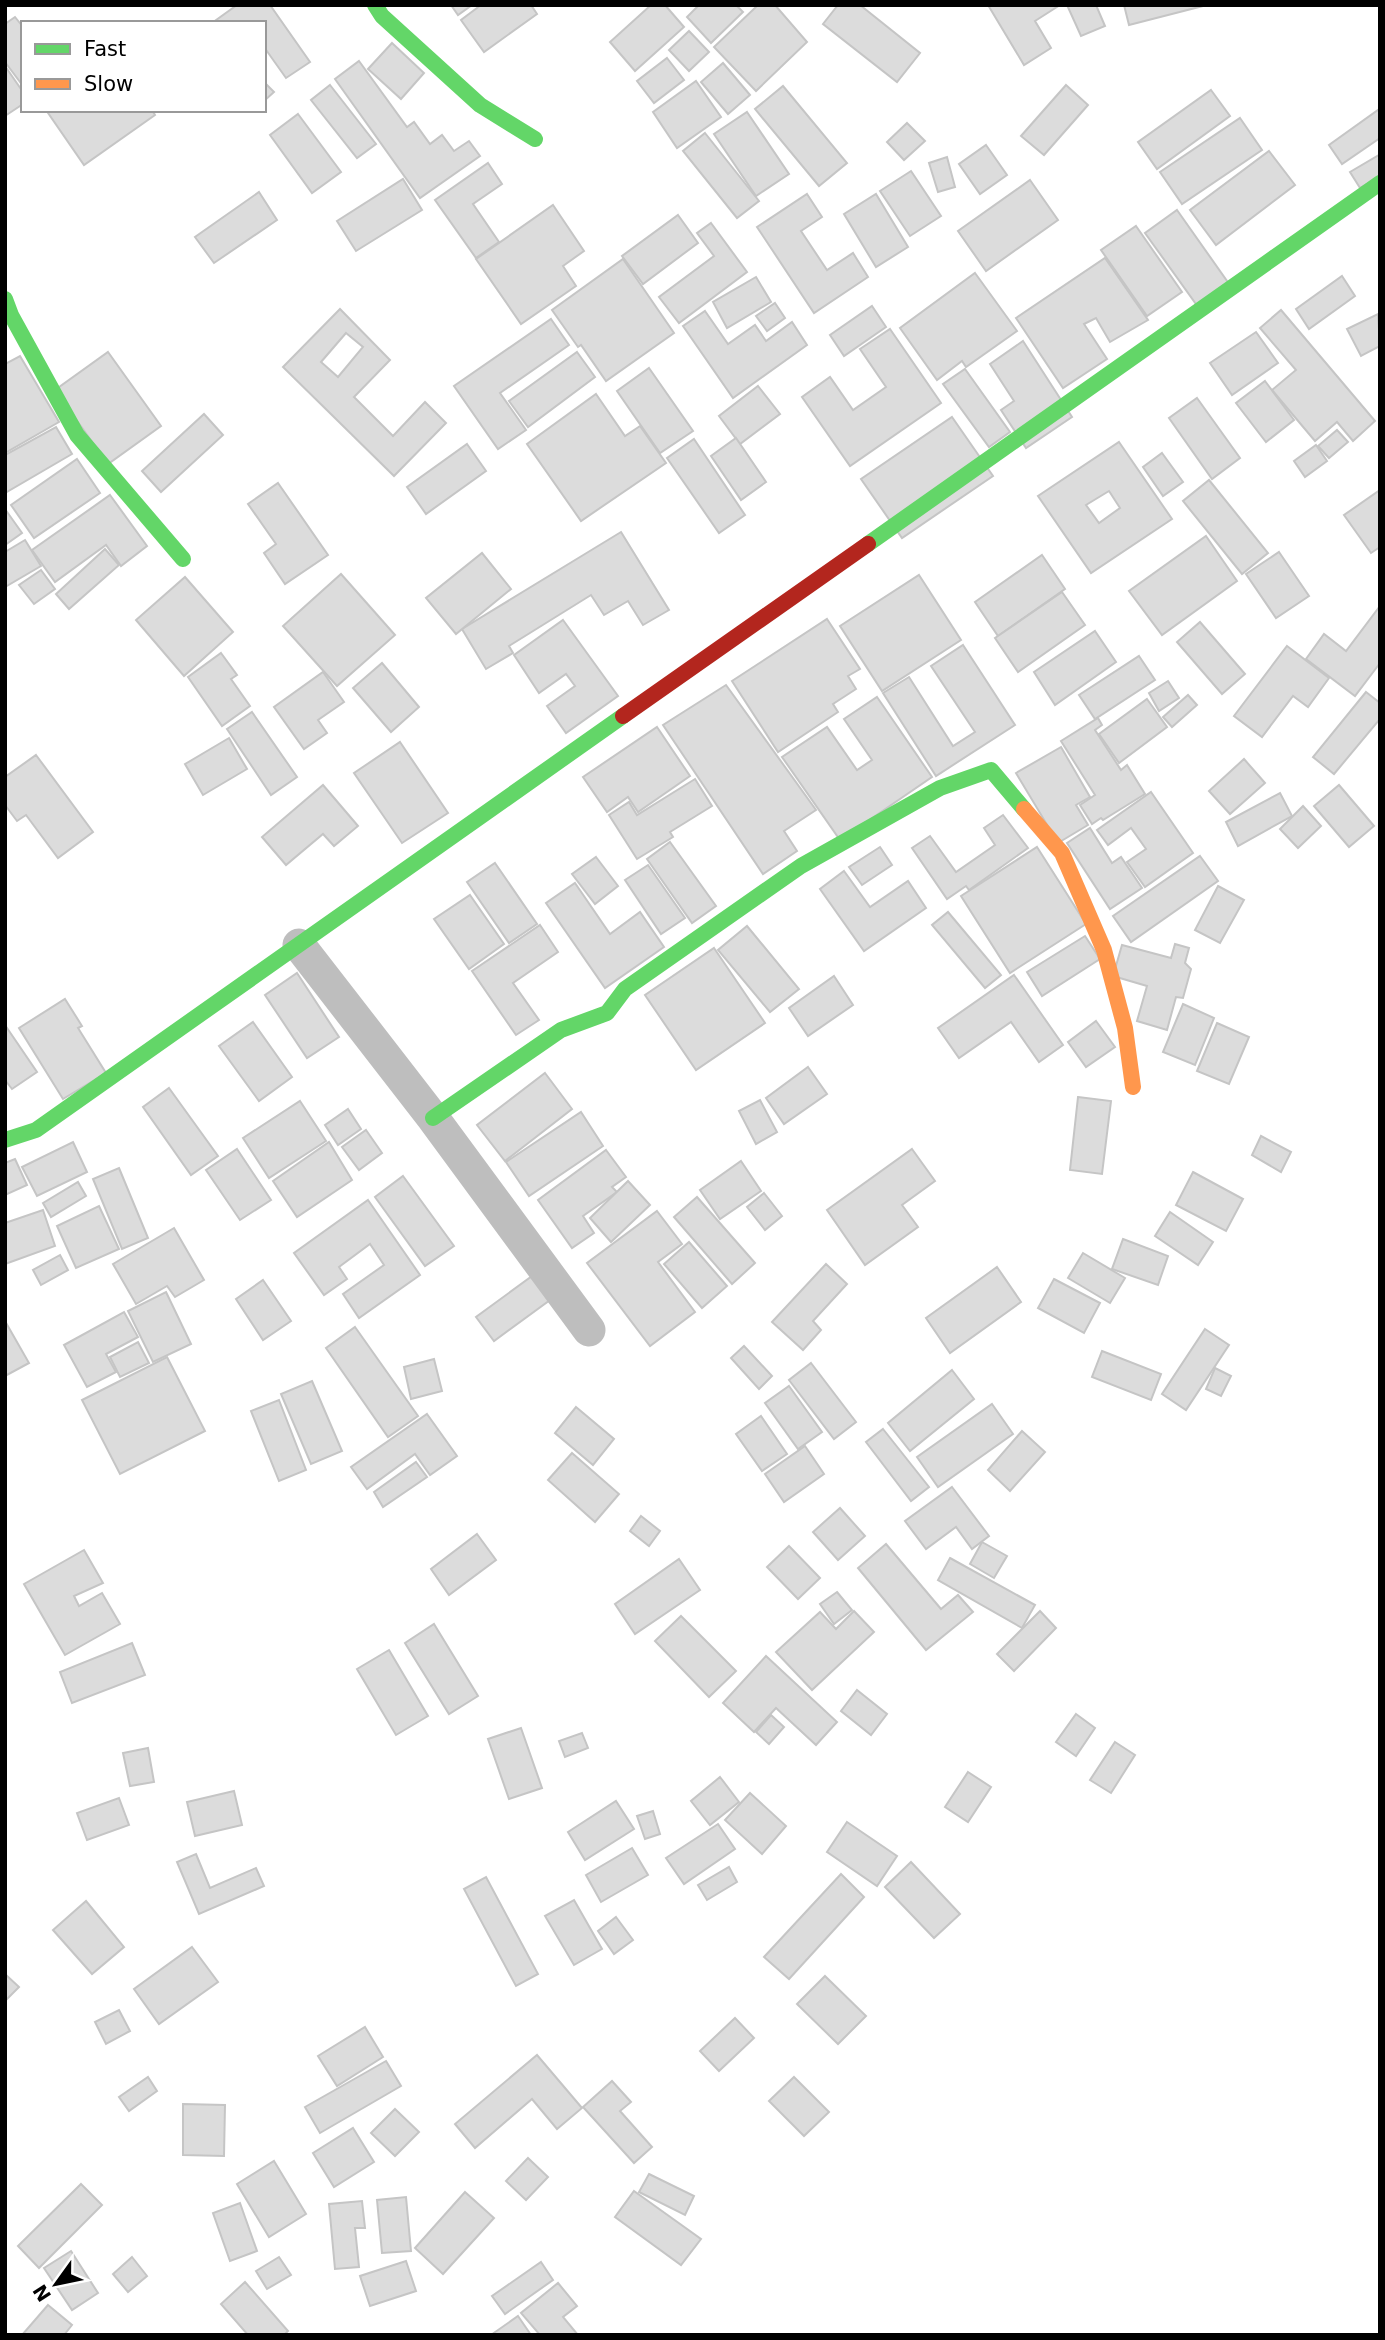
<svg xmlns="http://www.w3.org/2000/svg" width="1385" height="2340" font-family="'DejaVu Sans',sans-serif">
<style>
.building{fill:#dcdcdc;stroke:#c5c5c5;stroke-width:2;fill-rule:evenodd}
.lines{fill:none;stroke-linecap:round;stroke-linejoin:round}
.street{stroke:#bebebe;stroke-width:33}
.fast{stroke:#63d668;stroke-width:16}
.slow{stroke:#ff974d;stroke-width:16}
.jam{stroke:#b3261e;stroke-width:16}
</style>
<rect width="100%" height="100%" fill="#fff"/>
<g class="building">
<path d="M237 5H270L310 62 286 78 264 47V23H212Z"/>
<path d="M451 5H472L458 15Z"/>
<path d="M481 5H531L537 14 484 52 461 20Z"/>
<path d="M651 5H665L684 27 635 71 610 42Z"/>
<path d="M699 5H736L743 12 711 43 687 17Z"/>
<path d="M758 5H775L807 42 756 91 714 47Z"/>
<path d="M838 5H860L920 53 897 82 823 24Z"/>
<path d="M988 5H1060L1035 21 1051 48 1024 65Z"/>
<path d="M1067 5H1096L1105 26 1081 36Z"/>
<path d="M1124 5H1207L1129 25Z"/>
<path d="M15 17 23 27V86L5 62V24Z"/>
<path d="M689 31 709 52 689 71 669 50Z"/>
<path d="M392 43 424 73 401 99 368 69Z"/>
<path d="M667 58 684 80 654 103 637 81Z"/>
<path d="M359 61 407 127 414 122 430 144 442 135 454 151 469 141 480 156 420 198 335 79Z"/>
<path d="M723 63 750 95 728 114 701 82Z"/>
<path d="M5 66 23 92V104L5 116Z"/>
<path d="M696 81 721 117 677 148 653 112Z"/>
<path d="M264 82 274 92 264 101Z"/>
<path d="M330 85 376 144 357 158 311 100Z"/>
<path d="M1066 85 1088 105 1044 155 1021 136Z"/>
<path d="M783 86 847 163 819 186 755 109Z"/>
<path d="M1211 90 1230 116 1157 169 1138 142Z"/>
<path d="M46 110H152L155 115 84 165Z"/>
<path d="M1378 110 1380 113V138L1342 164 1329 145Z"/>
<path d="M747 112 789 174 756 196 714 134Z"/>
<path d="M298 114 341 172 312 193 270 135Z"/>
<path d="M1240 118 1262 150 1182 204 1160 172Z"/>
<path d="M907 123 925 141 904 160 887 142Z"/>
<path d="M705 133 759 201 737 218 683 151Z"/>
<path d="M986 145 1007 175 980 194 959 164Z"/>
<path d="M1269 151 1295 185 1216 245 1190 210Z"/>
<path d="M1379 155 1380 177 1360 188 1350 172Z"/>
<path d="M947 157 955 187 938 192 929 163Z"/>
<path d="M488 163 502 184 473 204 499 242 476 258 435 200Z"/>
<path d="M911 171 941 216 910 236 880 191Z"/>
<path d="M403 179 422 210 356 251 337 221Z"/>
<path d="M1030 180 1058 220 986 271 958 231Z"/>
<path d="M259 192 277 220 214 263 195 237Z"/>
<path d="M807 194 822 217 801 231 827 270 853 253 868 277 814 313 757 227Z"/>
<path d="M876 194 908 247 876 267 844 214Z"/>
<path d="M553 205 584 251 563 266 576 286 521 324 476 259Z"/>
<path d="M1177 210 1232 288 1201 311 1145 233Z"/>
<path d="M678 215 698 243 643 284 622 256Z"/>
<path d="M711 223 747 272 679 323 659 297 714 256 697 233Z"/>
<path d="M1136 226 1182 292 1147 316 1101 250Z"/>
<path d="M1105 258 1148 320 1110 342 1096 318 1084 324 1107 359 1063 388 1016 318Z"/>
<path d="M623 259 674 333 606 381 581 345 578 347 552 310Z"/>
<path d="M975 273 1017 331 966 367 962 361 937 380 900 328Z"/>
<path d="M1342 276 1355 296 1309 329 1296 309Z"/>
<path d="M756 277 771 302 727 328 713 302Z"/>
<path d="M775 303 785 318 767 331 756 316Z"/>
<path d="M872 306 886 327 844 356 830 335Z"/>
<path d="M340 309 390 360 354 397 393 436 425 402 446 423 394 476 283 367ZM346 333 363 347 338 377 321 362Z"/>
<path d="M1281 310 1375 421 1353 441 1337 422 1315 441 1272 390 1296 370 1260 328Z"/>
<path d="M705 311 728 344 755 325 766 341 792 322 807 345 733 398 683 326Z"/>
<path d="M1378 314 1380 346 1361 356 1347 329Z"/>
<path d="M551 319 569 345 500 393 526 430 498 449 454 386Z"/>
<path d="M890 329 941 403 850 466 802 397 830 377 853 410 886 387 860 349Z"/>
<path d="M1256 332 1278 363 1232 395 1210 363Z"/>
<path d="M1023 341 1072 417 1026 448 1001 410 1014 401 990 364Z"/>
<path d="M108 352 161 426 108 464 55 390Z"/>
<path d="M577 352 595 377 528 427 509 401Z"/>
<path d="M20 356 59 422 5 453V364Z"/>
<path d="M649 368 693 431 660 453 617 391Z"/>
<path d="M965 369 1010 432 989 447 943 384Z"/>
<path d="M1265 381 1294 420 1266 442 1236 403Z"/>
<path d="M758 386 780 414 740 444 719 416Z"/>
<path d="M596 394 625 436 640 426 666 463 581 521 527 444Z"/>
<path d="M1197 398 1240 458 1212 479 1169 418Z"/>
<path d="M204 414 223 435 161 492 142 471Z"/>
<path d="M952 417 993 476 902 538 861 479Z"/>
<path d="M56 427 72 454 5 493V455Z"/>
<path d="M1337 430 1348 442 1329 458 1318 446Z"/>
<path d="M736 438 766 482 741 500 711 456Z"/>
<path d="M694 439 745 515 719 533 667 458Z"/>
<path d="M1119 442 1172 519 1091 573 1038 496ZM1109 491 1120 508 1099 523 1086 505Z"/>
<path d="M467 444 486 471 426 514 407 487Z"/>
<path d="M1316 445 1327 461 1305 477 1294 461Z"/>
<path d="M1162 453 1183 482 1163 496 1143 467Z"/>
<path d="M77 459 100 493 34 538 11 505Z"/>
<path d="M1209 480 1268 553 1242 574 1183 501Z"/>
<path d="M278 483 328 555 285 584 264 553 276 544 248 504Z"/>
<path d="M1380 490V547L1371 553 1344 515Z"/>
<path d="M110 495 147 546 121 566 106 545 55 582 32 550Z"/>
<path d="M5 509 22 533 5 545Z"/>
<path d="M621 532 669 610 643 625 628 601 604 615 591 595 509 646 513 653 486 669 462 629Z"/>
<path d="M1206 536 1237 581 1162 635 1129 591Z"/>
<path d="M25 540 41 566 5 587V552Z"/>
<path d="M105 549 119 565 69 609 56 594Z"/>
<path d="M1279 552 1309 596 1276 618 1246 574Z"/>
<path d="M482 553 511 589 456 634 426 598Z"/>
<path d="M1042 555 1065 589 998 636 975 602Z"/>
<path d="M41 570 55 589 34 604 19 585Z"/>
<path d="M341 574 395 635 337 686 283 626Z"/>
<path d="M919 575 961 640 882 691 840 626Z"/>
<path d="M185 577 233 632 184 676 136 620Z"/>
<path d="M1062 592 1085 625 1018 672 995 638Z"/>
<path d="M1380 606V663L1355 696 1306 659 1324 634 1346 651Z"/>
<path d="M827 619 860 669 848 676 856 689 833 704 838 712 778 752 732 681Z"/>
<path d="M563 620 618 696 566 733 547 706 575 686 566 674 539 693 514 655Z"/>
<path d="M1200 622 1245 674 1222 694 1177 642Z"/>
<path d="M1095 631 1116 662 1055 705 1034 672Z"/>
<path d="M963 645 1015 725 936 776 883 693 909 677 953 746 975 732 931 666Z"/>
<path d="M1287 646 1329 678 1308 707 1293 696 1262 737 1234 716Z"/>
<path d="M221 653 237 675 231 679 250 706 222 726 188 677Z"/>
<path d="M1139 656 1155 680 1095 719 1079 695Z"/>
<path d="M382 663 419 707 391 732 353 688Z"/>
<path d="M323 672 344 702 318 720 327 733 304 749 274 707Z"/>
<path d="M1168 681 1179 698 1159 711 1149 693Z"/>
<path d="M726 685 816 810 784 831 797 851 763 874 663 725Z"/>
<path d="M1366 692 1380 703V719L1334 774 1313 757Z"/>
<path d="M1188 695 1197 705 1172 727 1163 717Z"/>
<path d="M877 697 932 777 840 840 782 757 827 727 857 770 872 760 844 719Z"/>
<path d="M1147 699 1167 727 1119 763 1099 734Z"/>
<path d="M252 712 297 777 271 795 227 729Z"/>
<path d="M1098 718 1102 725 1095 730 1121 770 1127 765 1145 794 1103 820 1101 818 1092 824 1080 805 1095 795 1061 741Z"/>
<path d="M657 727 690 776 638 812 628 797 607 812 583 777Z"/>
<path d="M229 738 247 769 203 795 185 764Z"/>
<path d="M400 742 448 813 402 843 354 773Z"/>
<path d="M1061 747 1090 797 1076 805 1088 825 1058 843 1016 773Z"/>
<path d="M36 755 93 832 58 858 26 815 17 821 5 805V777Z"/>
<path d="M1244 759 1265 783 1230 814 1209 791Z"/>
<path d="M695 779 712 806 670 832 673 837 637 859 609 815 629 802 637 815Z"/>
<path d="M323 785 358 826 334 846 323 834 286 865 262 837Z"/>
<path d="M1339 785 1374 826 1349 847 1314 806Z"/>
<path d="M1151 792 1193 853 1145 887 1127 862 1146 849 1131 828 1108 845 1097 830Z"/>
<path d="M1280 793 1292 816 1238 846 1226 822Z"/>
<path d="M1303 806 1321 826 1298 848 1280 829Z"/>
<path d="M1003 815 1028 848 969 890 966 886 947 899 912 848 930 836 956 872 995 845 984 828Z"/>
<path d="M1090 828 1112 863 1121 857 1142 888 1110 909 1067 843Z"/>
<path d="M670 842 716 906 692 923 647 859Z"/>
<path d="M880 847 892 865 862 885 849 867Z"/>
<path d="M1037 847 1086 924 1010 973 961 896Z"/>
<path d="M1200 856 1218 881 1131 942 1113 916Z"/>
<path d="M596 857 618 886 595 904 572 874Z"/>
<path d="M495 863 537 924 509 943 467 882Z"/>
<path d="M648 865 685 918 661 934 625 880Z"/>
<path d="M844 871 870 907 908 881 926 908 864 951 820 889Z"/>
<path d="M575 883 610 934 640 912 664 947 605 988 546 903Z"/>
<path d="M1218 886 1244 900 1220 943 1195 930Z"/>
<path d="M470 895 504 944 469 969 434 919Z"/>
<path d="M948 912 1001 975 985 988 932 925Z"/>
<path d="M540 925 558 952 513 983 539 1020 516 1035 472 971Z"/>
<path d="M747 926 799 989 770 1012 718 950Z"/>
<path d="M1085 936 1100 959 1042 996 1027 972Z"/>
<path d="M1175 944 1189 948 1185 963 1191 969 1183 998 1176 997 1167 1030 1137 1021 1147 986 1113 976 1122 945 1171 958Z"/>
<path d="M714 948 765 1023 696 1070 645 995Z"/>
<path d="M297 973 339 1037 307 1058 265 995Z"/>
<path d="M1014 975 1063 1045 1039 1062 1011 1022 959 1058 938 1028Z"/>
<path d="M834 976 853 1005 808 1036 789 1008Z"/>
<path d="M65 999 82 1026 78 1028 106 1073 63 1099 19 1028Z"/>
<path d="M1183 1004 1214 1018 1195 1065 1163 1052Z"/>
<path d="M1096 1021 1115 1047 1086 1067 1068 1042Z"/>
<path d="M253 1022 292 1077 259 1101 219 1046Z"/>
<path d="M1217 1023 1249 1037 1229 1084 1197 1071Z"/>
<path d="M5 1025 37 1072 12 1089 5 1080Z"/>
<path d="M808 1067 827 1094 784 1124 766 1098Z"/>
<path d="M545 1073 572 1109 505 1161 477 1125Z"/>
<path d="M169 1088 218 1156 191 1175 143 1107Z"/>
<path d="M1078 1097 1111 1101 1102 1174 1070 1170Z"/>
<path d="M760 1100 777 1132 756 1144 739 1111Z"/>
<path d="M300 1101 326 1141 269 1178 243 1138Z"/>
<path d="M348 1109 361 1129 338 1145 325 1125Z"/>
<path d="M581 1112 603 1146 529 1196 506 1162Z"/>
<path d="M366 1130 382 1153 359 1170 342 1147Z"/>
<path d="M1261 1136 1291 1152 1281 1172 1252 1155Z"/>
<path d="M73 1142 87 1172 37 1196 22 1167Z"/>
<path d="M329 1142 352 1180 297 1217 273 1181Z"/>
<path d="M237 1149 271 1200 240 1220 206 1170Z"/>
<path d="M912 1149 935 1181 902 1205 918 1227 865 1265 827 1210Z"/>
<path d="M606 1150 626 1177 612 1187 617 1192 583 1216 594 1233 572 1248 538 1200Z"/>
<path d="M15 1159 27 1185 5 1195V1163Z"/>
<path d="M741 1161 761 1191 720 1219 700 1190Z"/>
<path d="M119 1168 148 1238 122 1249 93 1179Z"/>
<path d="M1193 1172 1243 1199 1226 1231 1176 1205Z"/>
<path d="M403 1176 454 1246 425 1266 375 1197Z"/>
<path d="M628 1181 650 1205 611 1242 590 1218Z"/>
<path d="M78 1182 86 1196 51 1217 43 1203Z"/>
<path d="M764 1193 782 1216 765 1230 747 1207Z"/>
<path d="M697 1197 755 1263 732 1284 674 1217Z"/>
<path d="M368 1200 420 1275 359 1318 343 1294 384 1265 370 1244 339 1267 347 1279 324 1295 294 1253Z"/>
<path d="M99 1206 119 1249 76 1268 57 1226Z"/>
<path d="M43 1210 55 1246 5 1264V1223Z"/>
<path d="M657 1211 682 1244 658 1262 695 1312 650 1346 587 1263Z"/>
<path d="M1170 1212 1213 1242 1198 1265 1155 1236Z"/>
<path d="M174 1228 204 1280 175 1297 167 1286 136 1304 113 1264Z"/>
<path d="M1123 1239 1168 1256 1158 1285 1112 1269Z"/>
<path d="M689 1242 727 1286 702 1308 664 1264Z"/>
<path d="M1083 1253 1125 1278 1110 1303 1068 1278Z"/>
<path d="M60 1255 68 1270 41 1285 33 1270Z"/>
<path d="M826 1264 847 1284 813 1321 821 1330 803 1350 772 1322Z"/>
<path d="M997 1267 1021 1302 950 1353 926 1318Z"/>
<path d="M543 1268 561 1292 494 1341 476 1317Z"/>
<path d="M1054 1279 1100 1303 1084 1333 1038 1308Z"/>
<path d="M263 1280 291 1321 263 1340 236 1299Z"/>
<path d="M166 1292 191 1344 153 1362 128 1311Z"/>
<path d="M124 1312 138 1337 106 1354 116 1372 87 1387 64 1345Z"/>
<path d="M5 1321 29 1363 5 1376Z"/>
<path d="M355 1327 418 1416 388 1437 326 1348Z"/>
<path d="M1205 1329 1229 1345 1186 1410 1162 1394Z"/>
<path d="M138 1342 149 1363 120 1377 110 1357Z"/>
<path d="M744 1346 772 1376 759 1389 731 1358Z"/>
<path d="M1102 1351 1161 1374 1151 1400 1092 1377Z"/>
<path d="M167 1357 205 1431 120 1474 82 1400Z"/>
<path d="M434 1359 442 1391 411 1399 404 1367Z"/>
<path d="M811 1363 856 1422 834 1439 789 1380Z"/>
<path d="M1215 1368 1231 1376 1221 1396 1206 1389Z"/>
<path d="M952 1370 974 1399 910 1451 888 1423Z"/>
<path d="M312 1381 342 1451 311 1464 281 1394Z"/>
<path d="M789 1386 822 1432 798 1449 765 1403Z"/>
<path d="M279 1400 306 1470 279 1481 251 1411Z"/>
<path d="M992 1404 1013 1434 938 1487 917 1457Z"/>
<path d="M576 1407 614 1439 593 1465 555 1433Z"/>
<path d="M427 1414 457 1456 430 1475 415 1454 367 1489 351 1467Z"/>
<path d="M761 1416 787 1454 762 1471 736 1434Z"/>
<path d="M883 1429 929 1487 911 1501 866 1442Z"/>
<path d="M1022 1431 1045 1452 1010 1491 988 1470Z"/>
<path d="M805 1446 824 1474 784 1502 765 1474Z"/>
<path d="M572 1453 619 1494 595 1522 548 1480Z"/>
<path d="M416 1462 427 1477 383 1507 374 1492Z"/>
<path d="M952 1487 989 1536 972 1549 956 1527 926 1549 905 1521Z"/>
<path d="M840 1508 865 1536 838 1560 813 1532Z"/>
<path d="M641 1516 660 1531 649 1546 630 1531Z"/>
<path d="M477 1534 496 1560 449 1595 431 1569Z"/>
<path d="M982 1542 1007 1556 994 1578 970 1564Z"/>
<path d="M886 1544 941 1609 958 1595 973 1612 926 1650 858 1568Z"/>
<path d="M789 1546 820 1578 798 1599 767 1567Z"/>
<path d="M84 1550 103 1583 74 1596 79 1606 102 1593 120 1624 65 1655 24 1584Z"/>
<path d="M950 1558 1035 1605 1022 1628 938 1580Z"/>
<path d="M679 1559 700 1590 635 1634 615 1604Z"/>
<path d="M837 1592 852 1610 834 1624 820 1604Z"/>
<path d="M854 1611 874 1632 812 1690 776 1652 820 1612 836 1629Z"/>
<path d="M1040 1611 1056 1628 1014 1671 997 1654Z"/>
<path d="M681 1616 736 1671 709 1697 655 1641Z"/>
<path d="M434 1624 478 1696 449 1714 405 1643Z"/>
<path d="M132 1643 145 1675 72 1703 60 1672Z"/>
<path d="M389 1650 428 1716 396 1735 357 1669Z"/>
<path d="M766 1656 837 1722 816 1745 776 1708 754 1732 723 1703Z"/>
<path d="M857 1690 887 1714 871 1735 841 1711Z"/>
<path d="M1076 1714 1095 1728 1076 1756 1056 1742Z"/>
<path d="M771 1715 784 1727 769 1744 756 1732Z"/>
<path d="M521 1728 542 1788 509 1799 488 1739Z"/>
<path d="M582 1733 588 1748 565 1757 559 1741Z"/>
<path d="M1115 1742 1135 1755 1111 1793 1090 1780Z"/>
<path d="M148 1748 154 1782 130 1786 123 1753Z"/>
<path d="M968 1772 991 1787 968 1822 945 1807Z"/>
<path d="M720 1777 739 1802 710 1825 691 1801Z"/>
<path d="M234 1791 242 1825 195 1836 187 1802Z"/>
<path d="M750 1793 786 1826 762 1854 725 1820Z"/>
<path d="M119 1798 129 1825 87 1840 77 1813Z"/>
<path d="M616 1801 634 1829 585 1860 568 1832Z"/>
<path d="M653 1811 660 1834 645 1839 637 1816Z"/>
<path d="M847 1822 897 1856 877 1886 827 1852Z"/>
<path d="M718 1824 735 1849 684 1884 666 1858Z"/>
<path d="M632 1848 648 1875 601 1902 586 1875Z"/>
<path d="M196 1854 210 1888 256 1868 264 1886 199 1914 177 1862Z"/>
<path d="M911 1862 960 1914 934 1938 885 1887Z"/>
<path d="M729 1867 737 1882 707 1900 698 1885Z"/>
<path d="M841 1874 864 1897 789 1979 764 1957Z"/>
<path d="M486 1877 538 1974 516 1986 464 1889Z"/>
<path d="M574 1900 602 1949 574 1965 545 1916Z"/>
<path d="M86 1901 124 1947 92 1974 53 1930Z"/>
<path d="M616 1917 633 1940 614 1954 598 1931Z"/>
<path d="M192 1947 218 1982 159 2024 134 1989Z"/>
<path d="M5 1974 19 1987 5 2001Z"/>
<path d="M825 1976 866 2016 838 2044 797 2004Z"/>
<path d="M119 2010 130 2031 106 2044 95 2022Z"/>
<path d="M735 2018 754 2038 719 2071 700 2051Z"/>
<path d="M365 2027 383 2057 337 2086 318 2056Z"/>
<path d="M537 2055 582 2108 557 2129 532 2099 475 2148 455 2124Z"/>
<path d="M386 2061 401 2086 320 2133 305 2107Z"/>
<path d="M148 2077 157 2091 129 2111 119 2097Z"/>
<path d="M794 2077 829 2112 804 2136 769 2101Z"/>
<path d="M612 2081 631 2102 620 2111 652 2147 634 2163 583 2107Z"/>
<path d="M183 2104 225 2105 224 2156 183 2155Z"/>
<path d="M395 2109 419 2132 395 2156 371 2133Z"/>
<path d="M353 2128 374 2162 334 2187 313 2153Z"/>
<path d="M528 2158 548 2177 526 2200 506 2181Z"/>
<path d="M274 2161 306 2214 269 2237 237 2184Z"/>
<path d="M649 2174 694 2196 685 2215 639 2192Z"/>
<path d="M81 2184 102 2205 39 2268 18 2246Z"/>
<path d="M634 2191 701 2239 681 2265 615 2217Z"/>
<path d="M465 2192 494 2218 443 2274 415 2248Z"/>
<path d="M406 2197 411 2251 382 2253 377 2200Z"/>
<path d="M362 2201 365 2228H355L359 2267 335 2269 329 2204Z"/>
<path d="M240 2203 257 2251 230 2261 213 2213Z"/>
<path d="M71 2251 98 2293 72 2310 44 2268Z"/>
<path d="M132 2257 147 2276 128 2292 113 2274Z"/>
<path d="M279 2257 291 2275 267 2289 256 2271Z"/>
<path d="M406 2261 416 2291 370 2306 360 2276Z"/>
<path d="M541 2262 553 2280 505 2314 492 2296Z"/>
<path d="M245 2282 288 2331 284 2335H248L221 2304Z"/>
<path d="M558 2283 577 2306 563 2317 578 2335H540L521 2313Z"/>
<path d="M48 2305 72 2325 64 2335H22Z"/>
<path d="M518 2316 531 2335H491Z"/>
</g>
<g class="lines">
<path class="street" d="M299 945 433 1118 589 1330"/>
<g class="fast">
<path d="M375 5 382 16 480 105 535 139"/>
<path d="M5 299 11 315 77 435 183 559"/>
<path d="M868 544 1380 183"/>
<path d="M433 1118 561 1030 607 1013 625 989 801 866 940 788 991 770 1024 809"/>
<path d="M5 1140 36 1130 623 716"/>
</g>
<path class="slow" d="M1024 809 1062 853 1104 950 1125 1028 1133 1087"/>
<path class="jam" d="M623 716 868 544"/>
</g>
<rect width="1385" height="2340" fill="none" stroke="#000000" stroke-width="14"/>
<rect x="21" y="21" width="245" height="91" fill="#ffffff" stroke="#999999" stroke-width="2"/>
<rect x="35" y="44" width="35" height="10" fill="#63d668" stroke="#999999" stroke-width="2"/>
<text x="84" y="56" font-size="21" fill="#000000">Fast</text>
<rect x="35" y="79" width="35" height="10" fill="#ff974d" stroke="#999999" stroke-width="2"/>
<text x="84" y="91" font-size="21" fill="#000000">Slow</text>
<g transform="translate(56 2284) rotate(237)" stroke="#ffffff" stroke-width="5" paint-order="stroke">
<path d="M0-5L12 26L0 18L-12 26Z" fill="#000000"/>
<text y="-10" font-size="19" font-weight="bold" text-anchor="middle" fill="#000000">N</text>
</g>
</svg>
